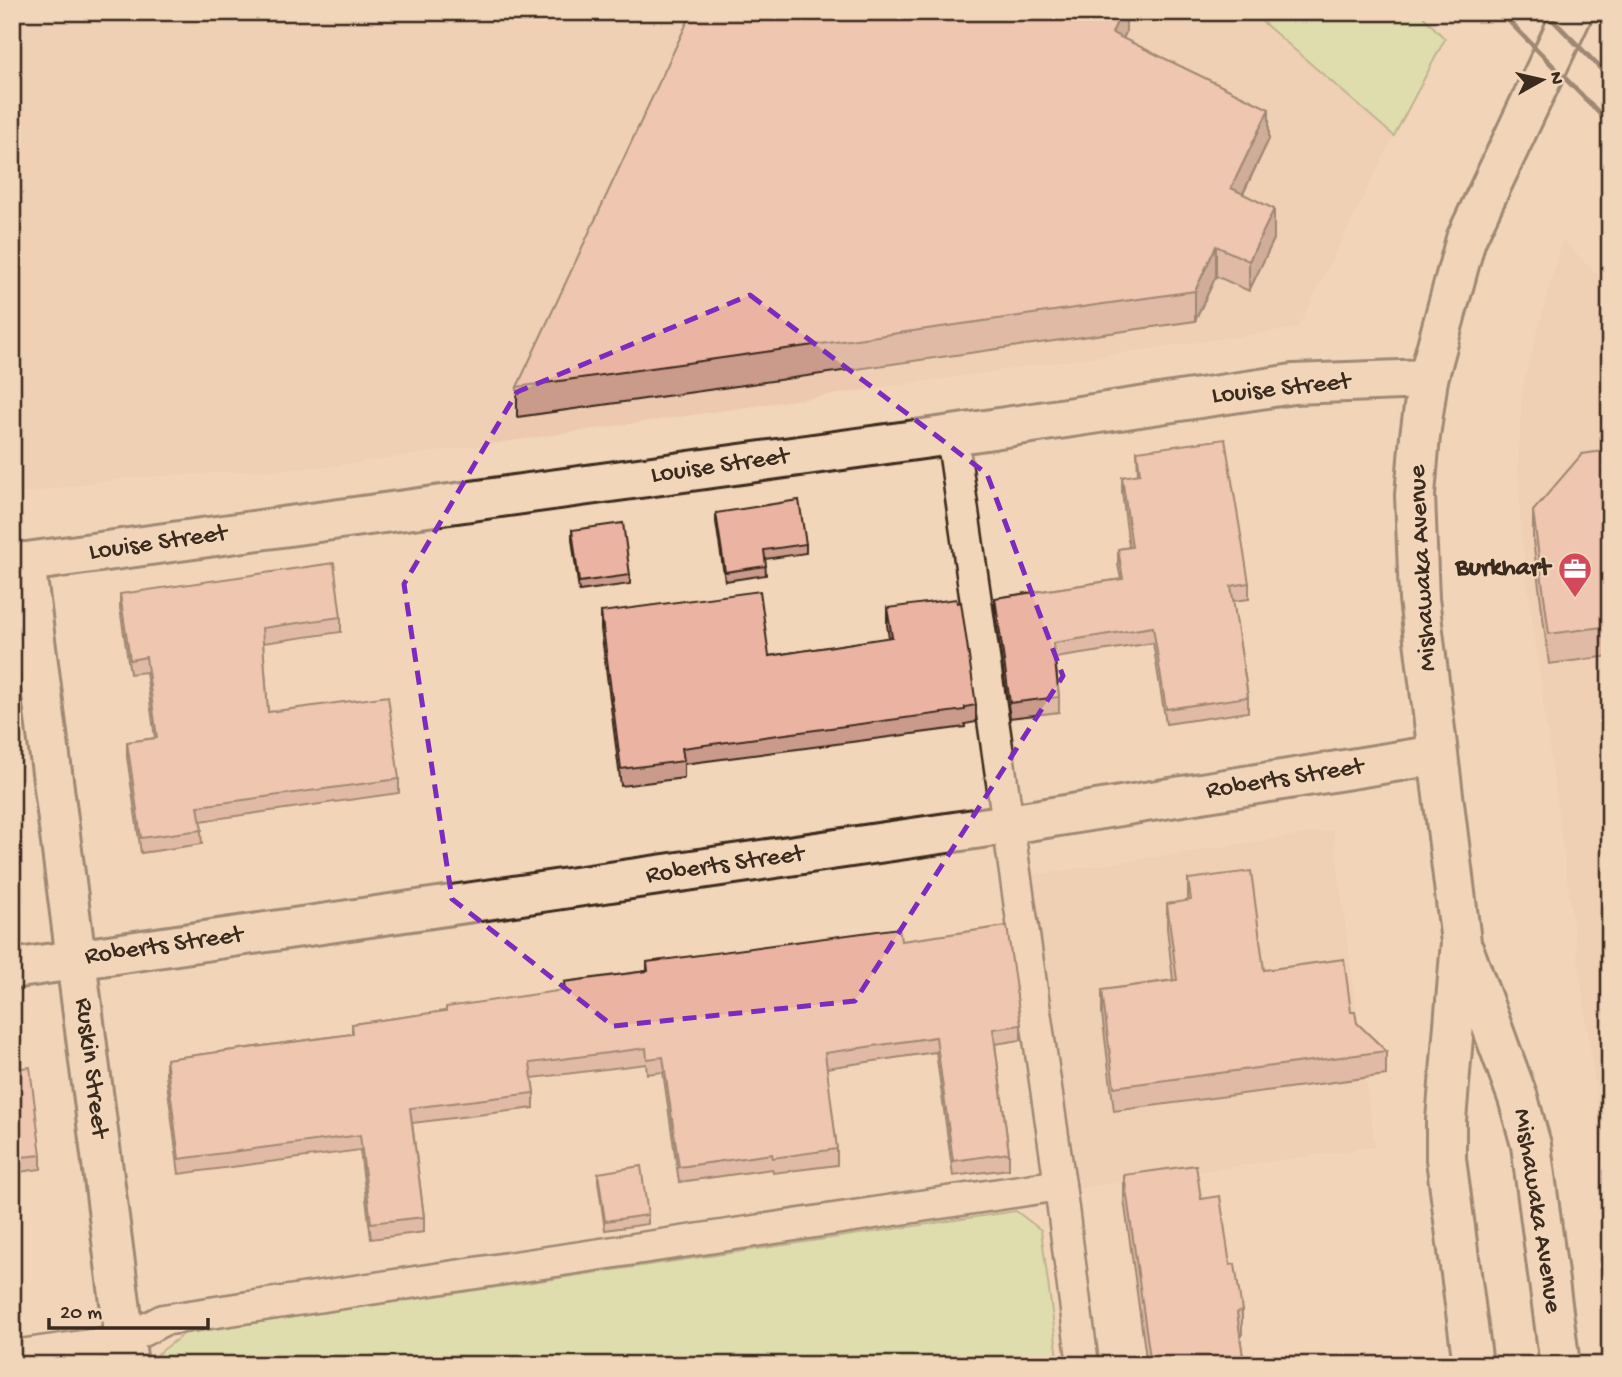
<svg xmlns="http://www.w3.org/2000/svg" width="1622" height="1377" font-family="'Gochi Hand',sans-serif">
<style>
.built{fill:#ecc9af}
.green{fill:#c8e69d;stroke:#82885e;stroke-width:2}
.lines{fill:none;stroke-linecap:round;stroke-linejoin:round}
.lane-casing{stroke:#3b2a1e;stroke-width:35}
.street-casing{stroke:#3b2a1e;stroke-width:44}
.secondary-casing{stroke:#3b2a1e;stroke-width:44}
.lane{stroke:#f2d6b9;stroke-width:30}
.street{stroke:#f2d6b9;stroke-width:38}
.secondary{stroke:#f2d6b9;stroke-width:38}
.rail{stroke:#3b2a1e;stroke-width:5}
.wall{fill:#ca9a8b;stroke:#3b2a1e;stroke-width:2}
.shaded-wall{fill:#a47d71;stroke:#3b2a1e;stroke-width:2}
.building{fill:#ebb3a2;stroke:#3b2a1e;stroke-width:2}
.marked{fill:none;stroke:#7b2cbf;stroke-width:5;stroke-dasharray:14 9;stroke-linejoin:round}
.labels{text-anchor:middle;dominant-baseline:central;stroke-width:5;stroke-linejoin:round;paint-order:stroke}
.street-label{font-size:26px;fill:#3b2a1e;stroke:#f2d6b9}
.poi-label{font-size:26px;font-weight:bold;fill:#3b2a1e;stroke:#f2d6b9;text-anchor:end}
</style>
<rect width="100%" height="100%" fill="#f2d6b9"/>
<filter id="ink" filterUnits="userSpaceOnUse"><feTurbulence type="fractalNoise" baseFrequency=".0143" numOctaves="2"/><feDisplacementMap in="SourceGraphic" scale="14" xChannelSelector="R" yChannelSelector="G"/><feConvolveMatrix kernelMatrix="1 2 1 2 8 2 1 2 1" color-interpolation-filters="sRGB"/></filter>
<g filter="url(#ink)">
<g class="built">
<path d="M12 12H1251L1394 136 1298 328 329 467 127 478 12 495Z"/>
<path d="M1562 239 1610 287V1198L1521 538 1518 467 1522 388Z"/>
<path d="M12 798 26 903 12 905Z"/>
<path d="M1333 830 1375 1147 1075 1189 1033 875Z"/>
</g>
<g class="green">
<path d="M1251 12H1419L1445 39 1394 136Z"/>
<path d="M1016 1211 1041 1230 1059 1365H155L154 1357 185 1333Z"/>
</g>
<g class="lines">
<g class="lane-casing">
<g id="lane">
<path d="M952 435 1060 1185 1083 1365"/>
<path d="M12 1356 125 1340 163 1320 1060 1185"/>
</g>
</g>
<g class="street-casing">
<g id="street">
<path d="M25 562 128 1365"/>
<path d="M12 564 952 435 1293 384 1428 379"/>
<path d="M12 969 1009 824 1437 755"/>
</g>
</g>
<g class="secondary-casing">
<g id="secondary">
<path d="M1465 953 1518 1098 1531 1145 1560 1365"/>
<path d="M1473 1365 1446 1159V1120L1461 942 1419 599 1415 495 1420 436 1428 379 1466 239 1573 12"/>
</g>
</g>
<use href="#lane" class="lane"/>
<use href="#street" class="street"/>
<use href="#secondary" class="secondary"/>
<g class="rail">
<path d="M1500 12 1610 124"/>
<path d="M1545 12 1610 78"/>
</g>
</g>
<g class="wall">
<path d="M1126 12V32L1123 39 1269 139 1243 194 1274 239 1249 291 1216 276 1195 321 517 417V387Z"/>
<path d="M1610 450V656L1549 664 1533 541V511Z"/>
<path d="M1137 451 1249 583V599L1233 601 1248 697V712L1166 724 1153 643 1055 658 1059 697V712L1010 718 995 614V598L1121 579 1118 565V549L1129 547 1122 492V477L1138 475Z"/>
<path d="M716 513 806 544V553L765 559 766 575 725 581 716 522Z"/>
<path d="M572 530 630 575V584L579 591 572 539Z"/>
<path d="M120 594 341 617V632L263 643 268 712 399 779V793L200 821 202 844 141 853 127 757V742L155 738 146 672 130 674 120 608Z"/>
<path d="M887 608 976 705V722L965 724V727L684 764V778L621 786 601 629V612L769 656 889 638 887 625Z"/>
<path d="M1188 879 1264 970 1351 1012 1357 1023 1386 1051V1075L1114 1111 1102 1014V990L1173 980 1167 928V904L1188 901Z"/>
<path d="M901 941 1021 1025V1040L995 1044 1009 1153V1169L953 1176 936 1052 826 1068 837 1149V1165L773 1173 772 1169 679 1182 663 1072 647 1074 646 1064 532 1078 534 1093V1108L412 1123 424 1217V1232L371 1239 360 1150 179 1174 166 1075V1059L352 1034V1024L446 1011 564 990V982L647 971V962Z"/>
<path d="M12 1069 41 1155V1169L12 1173Z"/>
<path d="M598 1173 648 1215V1224L605 1230 598 1181Z"/>
<path d="M1124 1175 1201 1199 1230 1265 1242 1311V1336H1240L1244 1365H1147L1124 1199Z"/>
</g>
<g class="shaded-wall">
<path d="M1121 12H1126V32L1112 63V33Z"/>
<path d="M1269 109V139L1231 218V188Z"/>
<path d="M1274 209V239L1249 291V261Z"/>
<path d="M1216 246V276L1195 321V291Z"/>
</g>
<g class="building">
<path d="M692 12H1121L1112 33 1269 109 1231 188 1274 209 1249 261 1216 246 1195 291 517 387Z"/>
<path d="M1225 439 1249 583 1231 586 1248 697 1166 709 1153 627 1053 643 1059 697 1010 703 995 598 1123 579 1118 549 1132 547 1122 477 1140 474 1137 451Z"/>
<path d="M1610 450V626L1549 634 1533 511 1582 454Z"/>
<path d="M799 500 806 544 764 550 766 566 725 572 716 513Z"/>
<path d="M623 523 630 575 579 582 572 530Z"/>
<path d="M334 563 341 617 262 628 268 712 388 696 399 779 198 806 202 830 141 838 127 742 157 738 146 657 130 660 120 594Z"/>
<path d="M760 591 769 656 892 637 887 608 956 599 957 603 961 602 976 705 965 707V710L682 748 684 761 621 769 601 612Z"/>
<path d="M1251 871 1264 970 1344 959 1351 1012H1355L1357 1023 1386 1051 1114 1087 1102 990 1177 980 1167 904 1191 900 1188 879Z"/>
<path d="M1007 926 1021 1025 993 1029 1009 1153 953 1161 936 1037 825 1053 837 1149 773 1158 772 1154 679 1167 663 1057 647 1059 646 1048 530 1063 534 1093 410 1108 424 1217 371 1223 360 1135 179 1159 166 1059 353 1034 352 1024 446 1011V1007L565 990 564 982 648 971 647 962 899 928 901 941Z"/>
<path d="M30 1067 41 1155 12 1158V1069Z"/>
<path d="M1196 1165 1201 1199 1220 1196 1230 1265 1235 1264 1242 1311 1237 1312 1244 1365H1151L1124 1175Z"/>
<path d="M641 1166 648 1215 605 1221 598 1173Z"/>
</g>
</g>
<path d="M0 0H1622V1377H0ZM750 295 987 474 1063 676 855 1001 613 1026 452 899 404 584 517 392Z" fill="#f2d6b9" fill-opacity=".55" fill-rule="evenodd"/>
<path class="marked" d="M750 295 987 474 1063 676 855 1001 613 1026 452 899 404 584 517 392Z"/>
<defs>
<g id="office-pin" transform="scale(1.75)"><path d="M0 17L-7.5 6A9.5 9.5 0 1 1 7.5 6Z" fill="#d1495b" stroke="#f2d6b9"/><path d="M-6-3h4V-5.5h4V-3h4V5H-6ZM-1-4.5V-3h2v-1.5ZM-6 0V1H6V0Z" fill="#fff"/></g>
</defs>
<g fill-rule="evenodd">
<use href="#office-pin" x="1575" y="569"/>
</g>
<g class="labels">
<g class="street-label">
<text transform="translate(1281 390) rotate(-6)">Louise Street</text>
<text transform="translate(720 467) rotate(-8)">Louise Street</text>
<text transform="translate(158 544) rotate(-8)">Louise Street</text>
<text transform="translate(1424 568) rotate(-93)">Mishawaka Avenue</text>
<text transform="translate(1285 780) rotate(-9)">Roberts Street</text>
<text transform="translate(725 866) rotate(-8)">Roberts Street</text>
<text transform="translate(164 947) rotate(-8)">Roberts Street</text>
<text transform="translate(90 1068) rotate(83)">Ruskin Street</text>
<text transform="translate(1536 1211) rotate(81)">Mishawaka Avenue</text>
</g>
<g class="poi-label">
<text x="1550" y="569">Burkhart</text>
</g>
</g>
<rect width="1622" height="1377" fill="none" stroke="#f2d6b9" stroke-width="42"/>
<rect x="21" y="21" width="1580" height="1335" fill="none" stroke="#3b2a1e" stroke-width="2.5" filter="url(#ink)"/>
<g transform="translate(1542 80) rotate(82)" stroke="#f2d6b9" stroke-width="5" paint-order="stroke">
<path d="M0-5L12 26L0 18L-12 26Z" fill="#3b2a1e"/>
<text y="-10" font-size="19" font-weight="bold" text-anchor="middle" fill="#3b2a1e">N</text>
</g>
<path d="M49 1318v10h159v-10" fill="none" stroke="#3b2a1e" stroke-width="3.5"/>
<text x="60" y="1318" font-size="21" fill="#3b2a1e" stroke="#f2d6b9" stroke-width="5" paint-order="stroke">20 m</text>
</svg>
